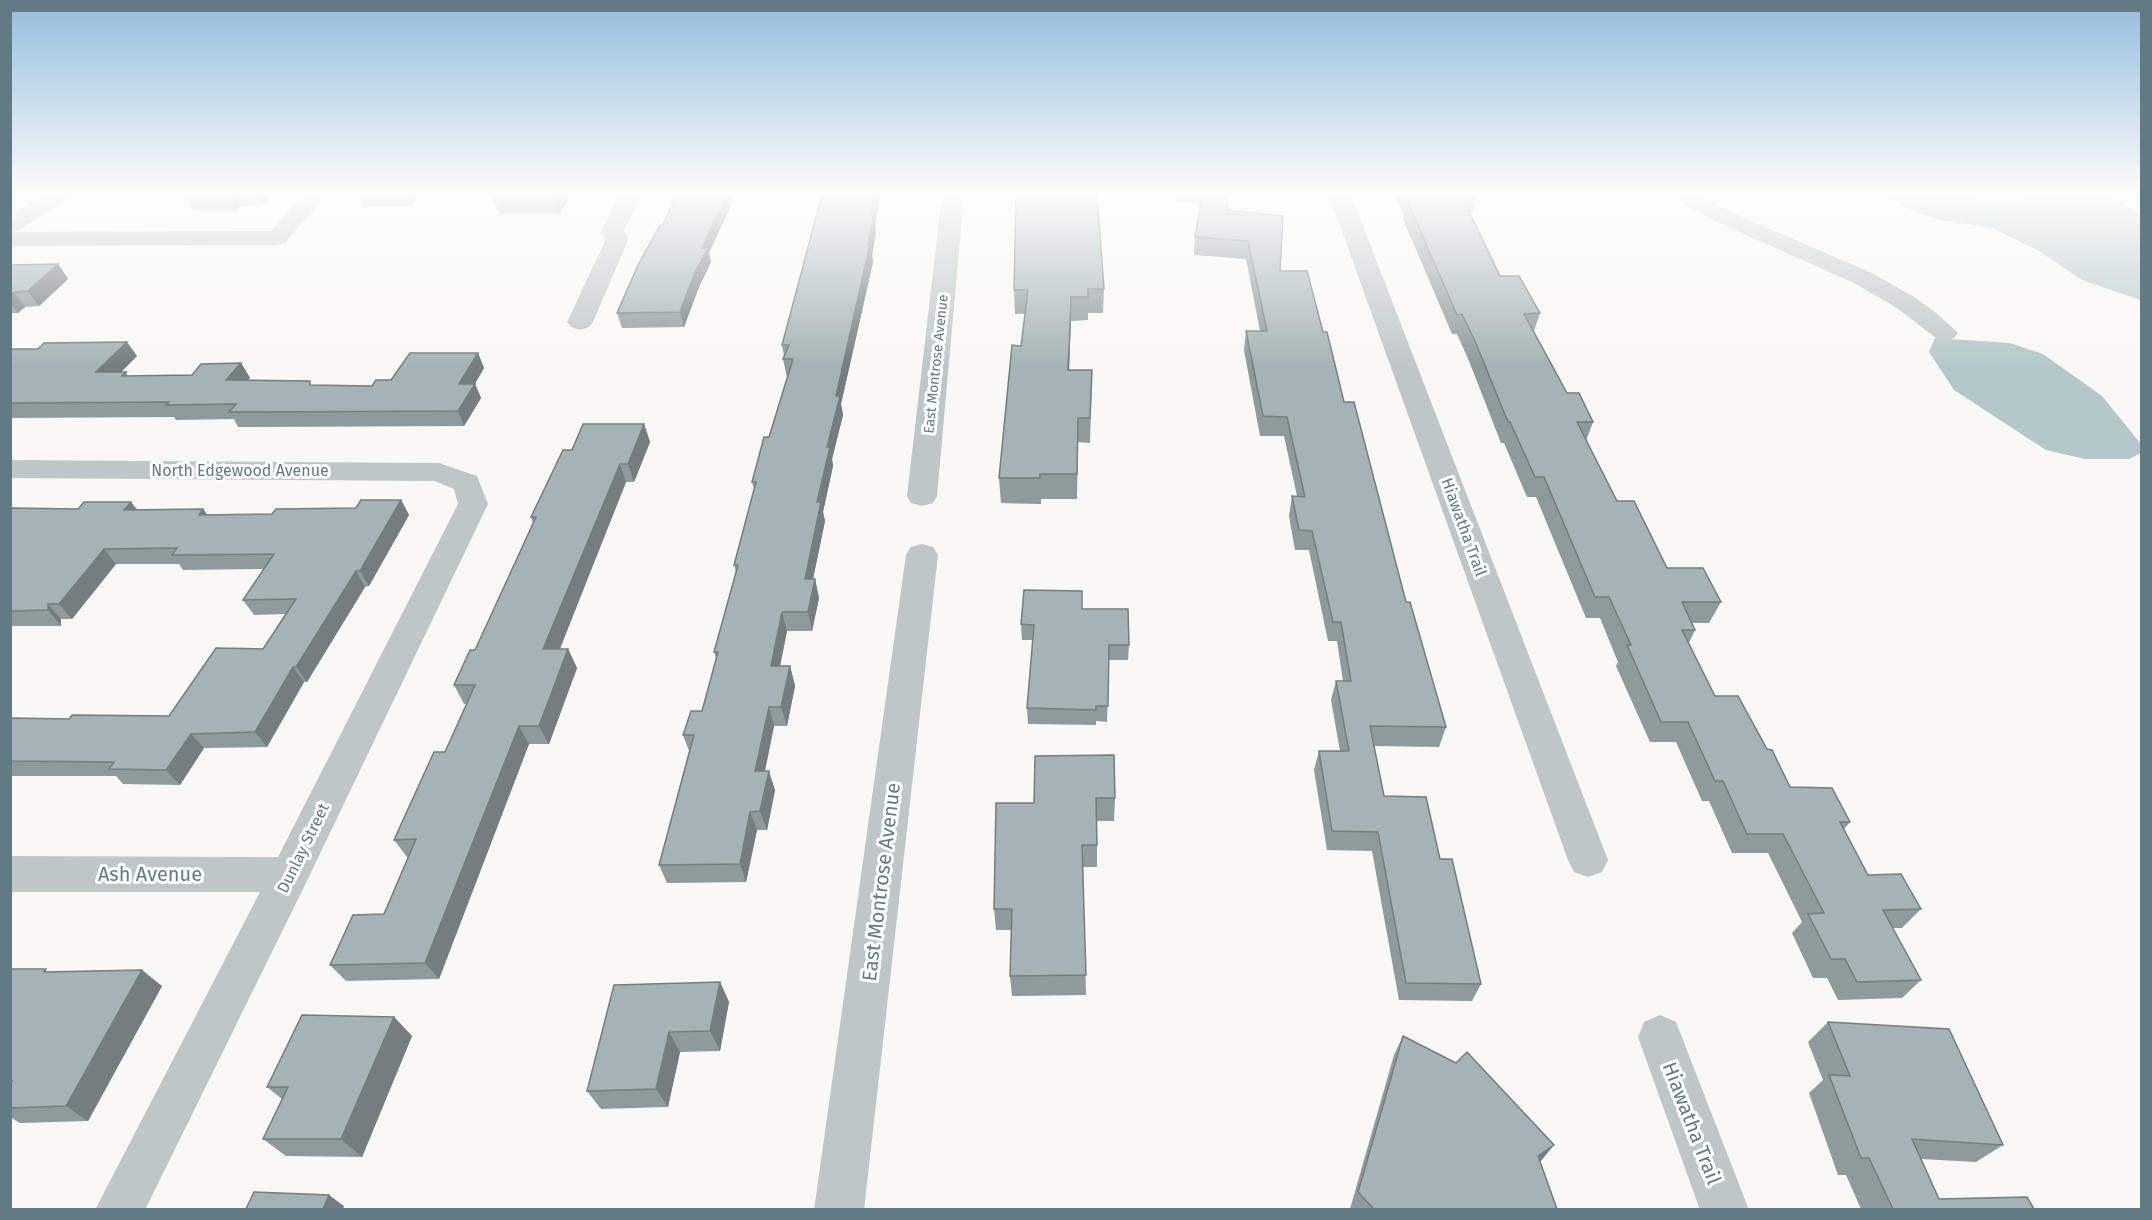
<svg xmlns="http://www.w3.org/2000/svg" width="2152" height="1220" font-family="'Fira Sans',sans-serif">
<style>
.water{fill:#b5c8c9}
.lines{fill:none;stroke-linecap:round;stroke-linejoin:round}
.street{fill:#bfc6c8;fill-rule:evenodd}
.wall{fill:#8f9a9d}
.shaded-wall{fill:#747d7f}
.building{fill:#a6b3b6;stroke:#747d7f;stroke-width:1.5}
.labels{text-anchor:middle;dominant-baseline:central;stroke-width:6;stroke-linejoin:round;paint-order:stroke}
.far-street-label{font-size:14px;fill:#627a83;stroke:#fff}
.street-label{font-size:16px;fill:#627a83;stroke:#fff}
.near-street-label{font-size:20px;fill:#627a83;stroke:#fff}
</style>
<rect width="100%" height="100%" fill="#f9f8f6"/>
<g class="water">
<path d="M1883 195H1973L1975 198 1988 202H2014L2031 195H2111L2141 216V300L2082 280 2039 251 1992 228 1936 219 1907 208Z"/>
<path d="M1935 338 2010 343 2043 354 2102 396 2141 444V453L2129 459H2085L2046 450 1954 390 1929 352Z"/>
</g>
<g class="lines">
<g class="street">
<path d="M44 195H71L68 200 18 230 10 232V215Z"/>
<path d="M303 195H326L285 243 277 245 10 246V232L271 231Z"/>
<path d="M619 195H641L624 231 629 238 593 322 589 327 580 330 571 327 567 322 606 239 601 232Z"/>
<path d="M942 195H964L937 496 933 503 922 506 911 503 907 496Z"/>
<path d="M1329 195H1351L1608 860 1602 872 1588 877 1574 872 1568 860Z"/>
<path d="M1674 195H1700L1735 214 1872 273 1914 297 1935 312 1958 333 1954 338 1945 341 1936 338 1897 308 1854 283 1719 223 1677 200Z"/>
<path d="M10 460 439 463 477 476 488 504 304 887 145 1210H95L260 892H10V856L278 857 458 504 454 489 435 481 10 478Z"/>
<path d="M922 544 933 547 938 555 864 1210H814L906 555 911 547Z"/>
<path d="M1660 1015 1676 1022 1749 1210H1700L1638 1037 1644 1022Z"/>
</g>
</g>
<g class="wall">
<path d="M185 195H271L262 205 241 206 237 210H193L184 196Z"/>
<path d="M358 195H419L411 206H363Z"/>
<path d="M571 195 559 214H500L494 200Z"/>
<path d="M1168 195H1225L1228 210 1280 271 1323 332 1344 402 1406 602 1446 727 1439 747 1374 746 1384 796 1440 859 1481 984 1472 1001 1399 1000 1372 851 1327 850 1314 770 1319 751H1340L1331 700 1336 681H1343L1337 641H1328L1309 550H1295L1289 516 1292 496H1297L1284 436H1260L1244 350 1246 331H1260L1246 259 1194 255 1195 237 1201 202H1176L1174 196Z"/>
<path d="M1395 195H1477L1473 212H1469L1500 276 1540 313 1534 331 1567 393 1593 422 1586 441 1617 501 1667 568 1721 602 1709 623H1692L1695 630 1689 643 1715 696 1767 749 1790 787 1850 822 1844 829 1868 875 1921 909 1902 928H1893L1921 980 1902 998 1838 1000 1827 978H1813L1792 933 1802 922 1768 853H1732L1709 801H1702L1676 742H1650L1616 666 1618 662 1600 618H1586L1536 497H1527L1504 443H1501L1469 361 1457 334H1452L1403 219 1404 215Z"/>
<path d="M875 225 876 232 872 255 873 262 841 404 843 415 832 459 833 466 823 512 825 521 813 579H815L819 598 812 631H787L780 666H790L795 686 787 726H774L765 771 775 790 767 830H757L746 882 667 883 659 865 689 751 683 735 702 711 716 658 714 652 736 572 734 565 754 489 752 482 769 437 787 378 783 359 784 356 782 345Z"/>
<path d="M709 253 711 262 699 287 684 327 622 328 617 313Z"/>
<path d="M58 264 68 279 39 306 25 307 18 313H10V265Z"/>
<path d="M1104 289 1103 313H1088V320L1071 321 1069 370H1092L1090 443 1078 442 1077 499H1041V504L1001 503 999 478 1021 346 1025 314H1015L1014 290Z"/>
<path d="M10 349 137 356 121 372H126L128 376 192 375 241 363 250 378 248 380 312 385 372 386 478 353 484 368 475 384 481 398 464 426 238 427 234 419 176 420 174 417 10 418Z"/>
<path d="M644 424 650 442 634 482H626L560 649H568L577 668 549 744H529L439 979 346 981 330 965 384 914 408 857H407L394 840 445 752 467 704H464L454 685 475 650 533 523 531 517 572 450Z"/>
<path d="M401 500 409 515 369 586 365 587 307 682H304L267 747 204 748 180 785 123 784 116 776H10V718L69 719 169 716 263 649 285 614 254 615 243 600 264 569 183 570 179 564H116L72 619H61V626H10V508L137 510 203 509 207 515 272 514 356 508Z"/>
<path d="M1082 609 1129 645 1128 660H1109L1107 722 1096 721V725L1028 724 1027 708 1033 640H1022L1021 624Z"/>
<path d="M1035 756 1115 798 1114 821H1097V867H1083L1086 995 1012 996 1010 976 1011 930H996L994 909 1034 803Z"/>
<path d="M10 969 50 972 162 986 88 1121 20 1123 10 1117Z"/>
<path d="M720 982 729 1002 720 1051 680 1052 668 1107 601 1109 587 1091Z"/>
<path d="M394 1017 412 1036 362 1157 286 1156 263 1139 282 1099 267 1087Z"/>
<path d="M1828 1022 2003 1145 1976 1162 1921 1159 1939 1199 2034 1209H1861L1846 1175H1838L1809 1093 1823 1080 1808 1042Z"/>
<path d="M1403 1036 1540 1162 1557 1209H1350L1394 1055Z"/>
</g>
<g class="shaded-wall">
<path d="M236 195 241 206 237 210 230 196Z"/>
<path d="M257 195H271L262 205Z"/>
<path d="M407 195H419L411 206Z"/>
<path d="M558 195H571L559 214 555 200Z"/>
<path d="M726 195H736L709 253 711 262 699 287 684 327 680 312 702 248Z"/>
<path d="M875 195H881L875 225 876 232 872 255 873 262 841 404 843 415 832 459 833 466 823 512 825 521 809 598 805 579 817 502 836 396 868 244 871 214Z"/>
<path d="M58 264 68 279 39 306 28 291Z"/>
<path d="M14 292 25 307 18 313 10 303V295Z"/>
<path d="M1071 297V321L1068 395V370Z"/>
<path d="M127 342 137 356 106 387 96 372Z"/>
<path d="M478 353 484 368 466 398 459 384Z"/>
<path d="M241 363 250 378 235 394 226 380Z"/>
<path d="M475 384 481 398 464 426 458 411Z"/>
<path d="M644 424 650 442 634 482 628 464Z"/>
<path d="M620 464 626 482 552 668 543 649Z"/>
<path d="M401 500 409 515 369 586 360 571Z"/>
<path d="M131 502 143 517 124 510Z"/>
<path d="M203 509 214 524 199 515Z"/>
<path d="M104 549 116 564 72 619 59 604Z"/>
<path d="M356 571 365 587 307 682 296 667Z"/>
<path d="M815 579 819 598 812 631 808 612Z"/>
<path d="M48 604 61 619V626L48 610Z"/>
<path d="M782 612 787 631 776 686 771 666Z"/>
<path d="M568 649 577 668 549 744 539 726Z"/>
<path d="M790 666 795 686 787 726 781 707Z"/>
<path d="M293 667 304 682 267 747 255 732Z"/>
<path d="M769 707 774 726 761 790 755 771Z"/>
<path d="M519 726 529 744 439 979 425 963Z"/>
<path d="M191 734 204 748 180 785 166 770Z"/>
<path d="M769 771 775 790 767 830 760 811Z"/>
<path d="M750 812 757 830 746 882 740 864Z"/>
<path d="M142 970 162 986 88 1121 66 1106Z"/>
<path d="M720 982 729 1002 720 1051 710 1031Z"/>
<path d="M394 1017 412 1036 362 1157 341 1139Z"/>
<path d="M669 1032 680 1052 668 1107 656 1089Z"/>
<path d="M1554 1145 1540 1162 1538 1156Z"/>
<path d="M329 1195 344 1206 343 1209H323Z"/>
</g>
<g class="building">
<path d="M185 195H230L184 196Z"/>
<path d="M497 195H558L555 200H494Z"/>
<path d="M676 195H726L702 248H708L695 272 680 312 617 313 638 265 660 225H663Z"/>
<path d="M822 195H875L871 214H874L868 244H870L836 396H840L827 447H830L817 502H821L805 579H815L808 612H782L771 666H790L781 707H769L755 771H769L760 811 750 812 740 864 659 865 694 735H683L691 711H702L718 652H714L738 565H734L756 482H752L764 437H769L793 359H783L789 345H782Z"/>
<path d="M1016 195H1097L1104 289H1088V297H1071L1068 370H1092L1090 418H1078L1077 474H1040V478H999L1012 345 1021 346 1028 290H1014Z"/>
<path d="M1202 195H1225L1228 210 1283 216 1280 271H1307L1323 332H1327L1344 402H1354L1406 602H1410L1446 727 1370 726 1384 796 1426 797 1440 859H1452L1481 984 1406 983 1378 832 1332 831 1319 751H1349L1336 681H1351L1341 622H1333L1312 531 1299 530 1292 496 1305 497 1287 417 1263 416 1246 331H1267L1248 241 1195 237Z"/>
<path d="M1408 195H1461L1500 276H1519L1540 313 1524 314 1567 393H1579L1593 422H1577L1617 501H1634L1667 568H1703L1721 602H1682L1695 630H1682L1715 696H1738L1767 749 1772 750 1790 787 1832 788 1850 822H1840L1868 875 1901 874 1921 909 1883 910 1921 980 1857 982 1845 959H1831L1808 914 1824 913 1783 834H1747L1723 781H1715L1688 722H1661L1627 645H1631L1609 597H1595L1544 477H1535L1510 422H1508L1475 341 1462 314 1457 315 1407 200H1410Z"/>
<path d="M58 264 28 291 14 292 10 295V265Z"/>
<path d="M127 342 96 372H126L122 376 192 375 201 364 241 363 226 380 310 381V385L372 386 376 380H391L410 353H478L459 384H475L458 411 229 412 236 404 166 405 169 402 10 403V349H38L44 343Z"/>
<path d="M583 424H644L628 464H620L543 649H568L539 726H519L425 963 330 965 353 915 384 914 416 839 394 840 434 752H445L475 685H454L470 650H475L536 517H531L563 450H572Z"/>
<path d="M361 500H401L360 571H356L296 667H293L255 732 191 734 166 770 109 769 114 762 10 761V718L69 719 72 715 169 716 216 648 263 649 296 599 243 600 274 554 172 555 177 548 104 549 59 604H48V610L10 611V508L78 509 84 502H131L124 510 203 509 199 515 272 514 276 509 356 508Z"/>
<path d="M1024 590 1082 591V609H1128L1129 645H1109L1108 706H1096V710L1027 708 1034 625 1021 624Z"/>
<path d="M1114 755 1115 798H1096L1097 845H1082L1086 975 1010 976 1012 909H994L996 803H1034L1035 756Z"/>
<path d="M10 969H46L44 972 142 970 66 1106 10 1108V1084L12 1081H10Z"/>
<path d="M720 982 710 1031 669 1032 656 1089 587 1091 614 985Z"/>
<path d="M302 1015 394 1017 341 1139H263L288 1087H267Z"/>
<path d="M1828 1022 1949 1029 2003 1145 1912 1139 1939 1199 2027 1197 2034 1209H1893L1869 1158H1861L1829 1075 1850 1076Z"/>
<path d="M1403 1036 1456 1063 1467 1052 1554 1145 1538 1156 1557 1209H1374L1358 1192Z"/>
<path d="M254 1192 329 1195 323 1209H246Z"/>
</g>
<linearGradient id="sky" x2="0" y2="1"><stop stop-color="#93bcdc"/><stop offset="0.53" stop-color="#fcfcfb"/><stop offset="1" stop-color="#fcfcfb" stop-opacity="0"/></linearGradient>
<rect width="2152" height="366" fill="url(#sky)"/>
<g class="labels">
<g class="far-street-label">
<text transform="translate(936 364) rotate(-84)">East Montrose Avenue</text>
</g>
<g class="street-label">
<text x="240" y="470">North Edgewood Avenue</text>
<text transform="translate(1464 527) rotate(70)">Hiawatha Trail</text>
<text transform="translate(303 848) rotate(-64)">Dunlay Street</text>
</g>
<g class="near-street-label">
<text x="150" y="874">Ash Avenue</text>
<text transform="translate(881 882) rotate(-83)">East Montrose Avenue</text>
<text transform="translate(1692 1123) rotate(69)">Hiawatha Trail</text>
</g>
</g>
<rect width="2152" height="1220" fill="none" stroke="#627a83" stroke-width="24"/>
</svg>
